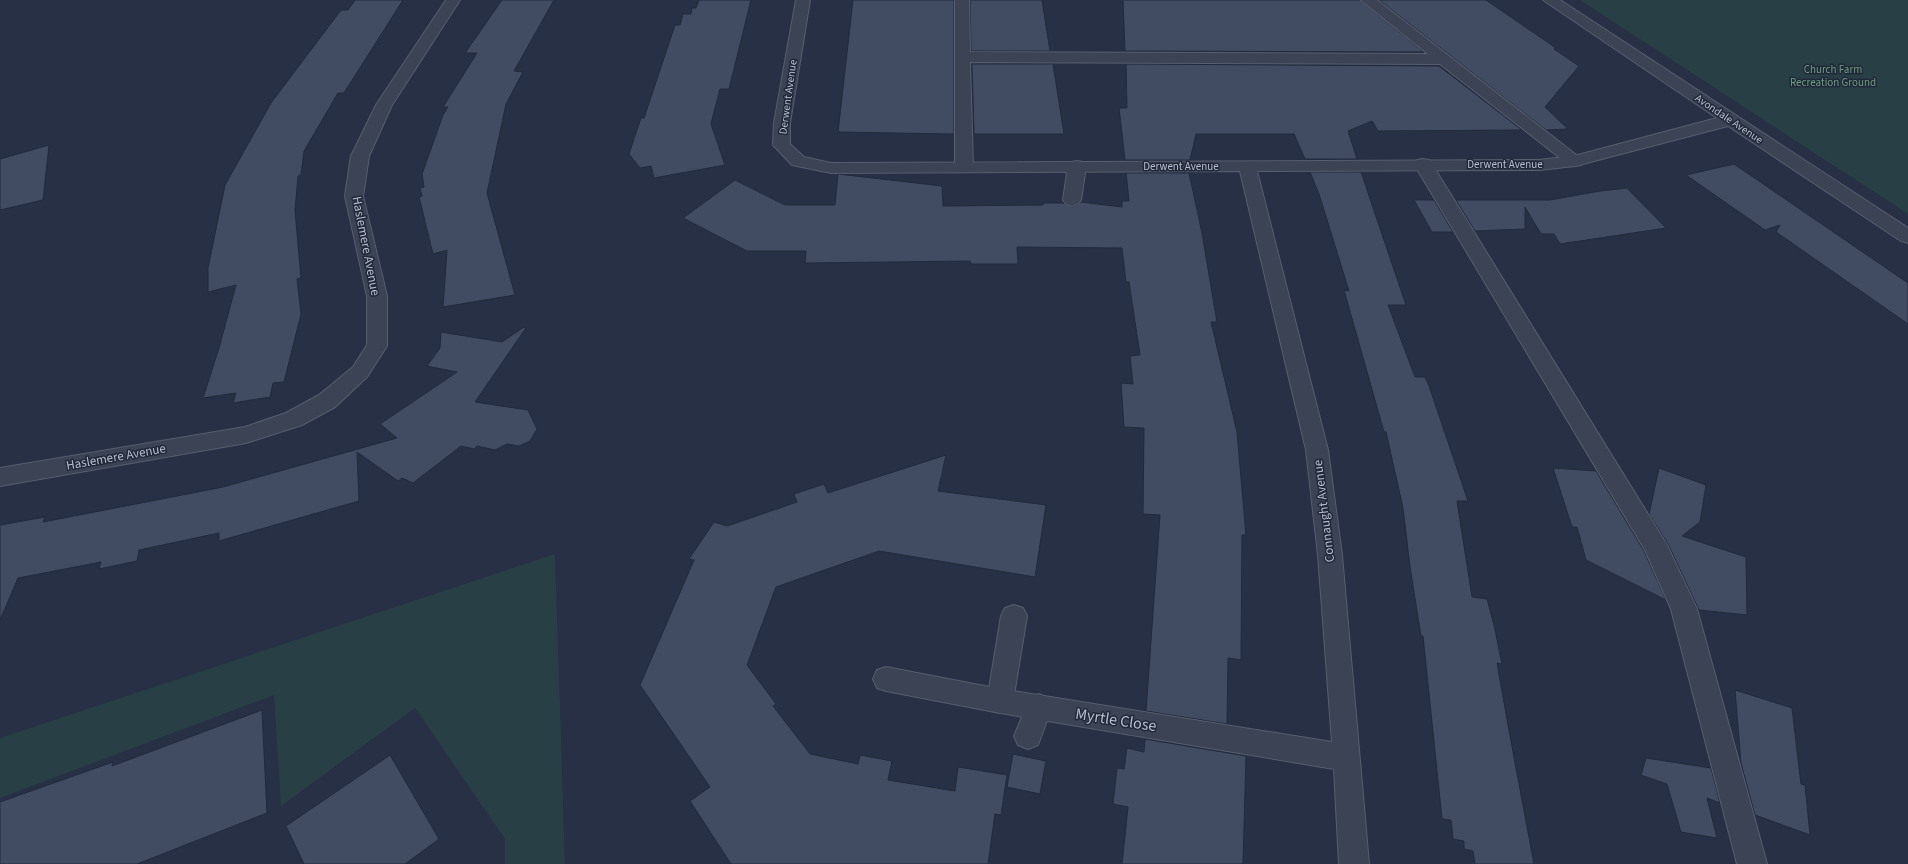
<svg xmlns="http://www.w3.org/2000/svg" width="1908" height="864" font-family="'Source Sans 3',sans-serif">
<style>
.green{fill:#293f46}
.building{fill:#414b62;stroke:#222a3c}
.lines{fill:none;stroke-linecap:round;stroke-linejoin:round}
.service-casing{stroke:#575e6f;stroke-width:2}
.minor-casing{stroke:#575e6f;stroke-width:2}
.service{fill:#3b4354;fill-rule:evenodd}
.minor{fill:#3b4354;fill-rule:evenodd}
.labels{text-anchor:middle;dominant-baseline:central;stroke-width:3;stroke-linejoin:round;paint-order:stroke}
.far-park-label{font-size:11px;fill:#6f9f7f;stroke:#20283a}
.far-street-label{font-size:11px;fill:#b9bfcd;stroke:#20283a}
.street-label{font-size:13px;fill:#b9bfcd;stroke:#20283a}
.near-street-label{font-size:16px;fill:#b9bfcd;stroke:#20283a}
</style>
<rect width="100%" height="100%" fill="#273045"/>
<g class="green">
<path d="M1580 0H1908V214Z"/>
<path d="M555 554 565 864H505V839L415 708 281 806 274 695 0 798V738Z"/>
</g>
<g class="building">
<path d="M355 0H403L344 93H338L304 151 301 175 298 176 295 210 301 278 297 279 301 314 284 382 273 383 270 397 233 403 236 393 203 398 219 348 236 285 208 292V268L225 185 271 103 341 10H348Z"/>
<path d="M502 0H554L514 71 523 72 506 104 487 193 515 295 443 307 447 250 433 254 419 197 422 196 420 188 424 187 422 174 443 115 448 107H443L477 53H465Z"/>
<path d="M699 0H751L729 89H720L711 124 725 165 654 178 651 166 640 168 629 154 641 118H644L675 25H680L683 14H691L692 8H696Z"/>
<path d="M853 0H954V134L838 132Z"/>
<path d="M970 0H1042L1050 51H971Z"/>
<path d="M1123 0H1360L1424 52 1125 51Z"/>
<path d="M1379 0H1486L1556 48 1554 49 1579 66 1545 107 1568 129 1546 130Z"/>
<path d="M972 64H1053L1064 134H974Z"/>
<path d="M1126 64 1439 66 1522 130 1378 131 1372 121 1348 131 1357 159H1305L1294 134H1196L1190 160H1125L1119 108H1127Z"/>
<path d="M49 145 43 200 0 210V159Z"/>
<path d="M1734 164 1908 283V324L1776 232 1780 225 1765 230 1686 175Z"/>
<path d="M1310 172H1361L1406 305H1388L1415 377H1425L1429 386 1468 501H1457L1472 597 1487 599 1494 625 1502 664 1497 663 1508 725 1534 864H1475L1473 851 1464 849V841L1453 839 1451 820 1442 819 1423 636H1421L1410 567 1403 508 1386 432H1384L1344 290 1349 291 1319 194Z"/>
<path d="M1126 173H1189L1202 233 1217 322H1211L1237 432 1246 535H1242L1241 660 1228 658 1227 724 1146 711 1160 515 1143 514 1144 428 1124 427 1121 383 1133 384 1130 356 1140 355 1129 282H1126L1122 248 1017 247 1018 264H971L970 261 805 263 806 251H747L683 218 735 180 785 205H835L838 174 942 186 943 206 1043 205V203H1063L1072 207 1078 205 1081 202 1122 207V201H1129Z"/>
<path d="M1627 188 1666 228 1560 244 1554 234H1541L1525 207V229L1475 231 1456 200H1550L1600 191Z"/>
<path d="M1414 200H1434L1453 232H1432Z"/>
<path d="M524 327 526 328 475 402 528 410 537 429 530 441 519 446 507 444 495 450 477 446 474 449 461 446 413 483 402 478 398 481 357 452 359 501 219 541V533L139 550 137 561 99 569 101 562 18 578 0 620V525L45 517 43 522 223 487 397 438 380 424 457 372 427 366 440 348 441 332 502 342Z"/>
<path d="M946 455 938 491 1046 505 1035 577 879 551 776 587 747 665 776 704 773 706 810 754 858 764 860 755 892 761 888 780 955 791 958 767 1007 775 1001 815 995 814 988 864H731L690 801 710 787 640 685 694 560 689 559 714 522 727 526 797 502 794 494 824 484 828 493Z"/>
<path d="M1553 468 1596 471 1644 551 1666 600 1586 560 1577 527H1572Z"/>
<path d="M1659 468 1706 485 1700 522 1682 536 1746 557 1747 615 1699 610 1668 544 1649 514Z"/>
<path d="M1735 690 1792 708 1801 784 1805 785 1810 835 1755 815 1741 763Z"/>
<path d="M262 710 267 813 137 864H0V802L113 762 112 766Z"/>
<path d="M1145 739 1246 756 1243 864H1122L1128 807 1113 804 1117 768 1124 769 1127 748 1144 752Z"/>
<path d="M1013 754 1046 761 1040 794 1007 787Z"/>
<path d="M390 755 439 839 405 864H304L286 826Z"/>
<path d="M1646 758 1711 768 1720 803 1707 798 1717 838 1681 832 1667 784 1641 775Z"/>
</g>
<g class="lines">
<g class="service-casing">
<g id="service">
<path d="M955 0H969L970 52 1428 54 1361 0H1377L1584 161 1581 165 1575 166 1569 165 1440 64 970 62 973 166 970 170 964 171 958 170 955 166Z"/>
<path d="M1423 159 1429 160 1432 164 1667 545 1697 609 1767 864H1737L1671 609 1645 550 1414 164 1417 160Z"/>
<path d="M1077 161 1083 162 1086 166 1081 200 1078 204 1072 206 1066 204 1063 200 1068 166 1071 162Z"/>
<path d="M1014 605 1023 608 1027 616 1013 701 1009 710 1000 713 991 710 987 701 1001 616 1005 608Z"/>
<path d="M1039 694 1048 698 1052 707 1038 745 1028 749 1018 745 1014 736 1030 698Z"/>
</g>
</g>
<g class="minor-casing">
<g id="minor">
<path d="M446 0H460L392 105 369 156 363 196 387 296V346L367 377 335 407 302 425 246 443 0 486V468L245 427 286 413 319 395 353 367 367 345V296L345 196 351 156 376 105Z"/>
<path d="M796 0H810L790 123V144L804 157 831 163 1539 160 1574 156 1717 118 1543 0H1560L1908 228V243L1901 241 1728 126 1575 166 1539 170 1257 171 1328 450 1342 555 1369 864H1339L1334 769 1000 713 886 691 877 688 873 679 877 670 886 667 1000 689 1332 742 1318 555 1306 450 1240 171 831 173 792 165 773 145 774 123Z"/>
</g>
</g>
<use href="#service" class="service"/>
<use href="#minor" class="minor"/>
</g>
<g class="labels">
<g class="far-park-label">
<text x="1833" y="69">Church Farm<tspan x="1833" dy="13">Recreation Ground</tspan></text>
</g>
<g class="far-street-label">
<text transform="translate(788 97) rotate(-82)">Derwent Avenue</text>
<text transform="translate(1729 119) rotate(34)">Avondale Avenue</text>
<text x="1505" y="164">Derwent Avenue</text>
<text x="1181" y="166">Derwent Avenue</text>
</g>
<g class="street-label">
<text transform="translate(366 246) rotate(79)">Haslemere Avenue</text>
<text transform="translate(116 457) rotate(-10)">Haslemere Avenue</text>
<text transform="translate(1324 511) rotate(-97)">Connaught Avenue</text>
</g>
<g class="near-street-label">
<text transform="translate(1116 720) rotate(9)">Myrtle Close</text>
</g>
</g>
</svg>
